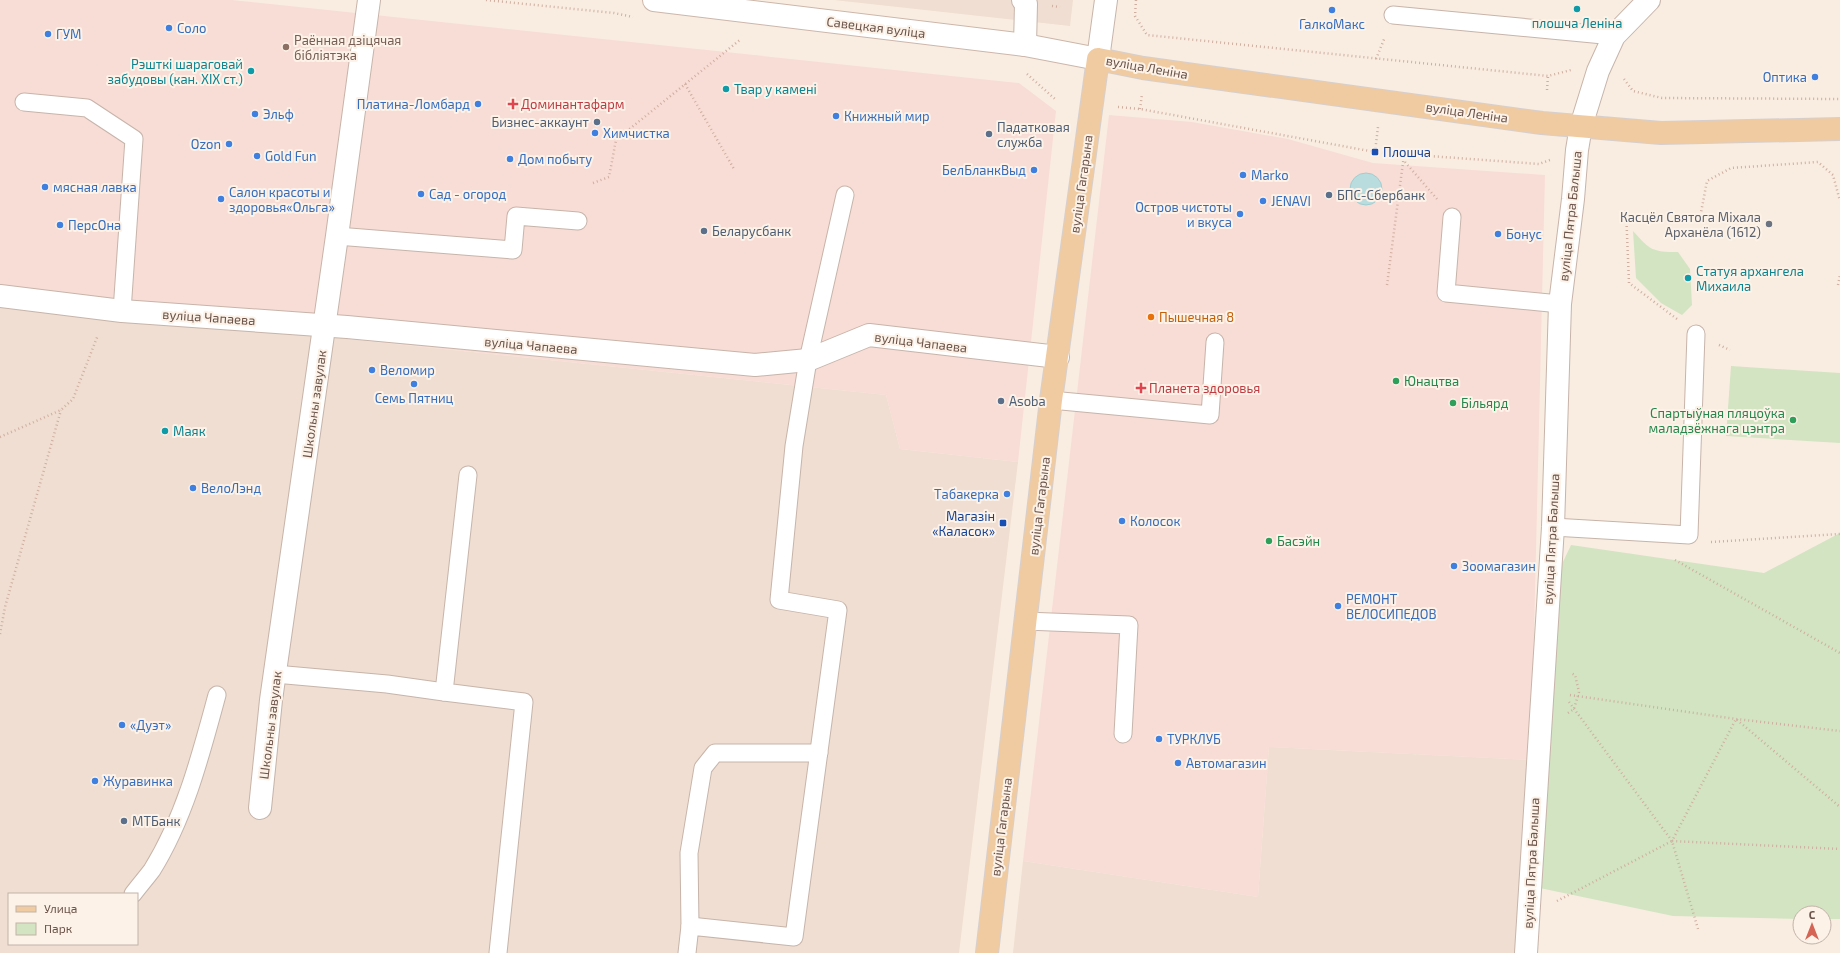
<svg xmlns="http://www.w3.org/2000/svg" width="1840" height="953" font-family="'Exo 2',sans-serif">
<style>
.residential{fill:#efded1;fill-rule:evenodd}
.commercial{fill:#f8ddd6}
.green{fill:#d3e4c2}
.water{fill:#b9dddf;stroke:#a0cdd0}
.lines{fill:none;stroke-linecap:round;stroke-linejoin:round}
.service-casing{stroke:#c7b4aa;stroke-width:19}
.pedestrian-casing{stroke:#c7b4aa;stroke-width:24}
.minor-casing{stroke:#c7b4aa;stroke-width:24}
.tertiary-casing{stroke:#c7b4aa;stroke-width:24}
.secondary-casing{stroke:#cdb6aa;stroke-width:24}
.primary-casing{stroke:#d6cfcd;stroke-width:24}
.path{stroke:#cfaea0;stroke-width:2.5;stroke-dasharray:1 3;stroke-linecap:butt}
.service{stroke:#fff;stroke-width:17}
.pedestrian{stroke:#fff;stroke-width:22}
.minor{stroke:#fff;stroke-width:22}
.tertiary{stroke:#fff;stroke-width:22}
.secondary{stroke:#fff;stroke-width:22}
.primary{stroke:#f0cba1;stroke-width:22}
.culture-dot{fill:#0f9aa8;stroke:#fcf2e7;stroke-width:1.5}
.shop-dot{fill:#3f7fe0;stroke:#fcf2e7;stroke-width:1.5}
.education-dot{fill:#8d6e63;stroke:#fcf2e7;stroke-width:1.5}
.health-dot{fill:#e0444e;stroke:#fcf2e7;stroke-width:1.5}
.service-dot{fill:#5c6f8a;stroke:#fcf2e7;stroke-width:1.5}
.transit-dot{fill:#1a4fb4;stroke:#fcf2e7;stroke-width:1.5}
.worship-dot{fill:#6b7280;stroke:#fcf2e7;stroke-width:1.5}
.food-dot{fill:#e8710a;stroke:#fcf2e7;stroke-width:1.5}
.leisure-dot{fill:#2e9e5b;stroke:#fcf2e7;stroke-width:1.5}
.labels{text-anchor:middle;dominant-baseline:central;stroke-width:4;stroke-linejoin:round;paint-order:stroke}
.culture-label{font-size:13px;fill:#0d838f;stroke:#fcf2e7;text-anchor:start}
.shop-label{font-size:13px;fill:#366cbe;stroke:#fcf2e7;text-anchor:start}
.street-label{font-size:13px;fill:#6c544b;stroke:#fcf2e7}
.education-label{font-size:13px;fill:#785e54;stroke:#fcf2e7;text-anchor:start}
.health-label{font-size:13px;fill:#be3a42;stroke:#fcf2e7;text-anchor:start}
.service-label{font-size:13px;fill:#4e5e75;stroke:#fcf2e7;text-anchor:start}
.transit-label{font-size:13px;fill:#164399;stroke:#fcf2e7;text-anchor:start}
.worship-label{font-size:13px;fill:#5b616d;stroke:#fcf2e7;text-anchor:end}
.food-label{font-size:13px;fill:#c56008;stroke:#fcf2e7;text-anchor:start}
.leisure-label{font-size:13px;fill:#27864d;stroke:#fcf2e7;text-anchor:start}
</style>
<rect width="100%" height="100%" fill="#f9ede1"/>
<g class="residential">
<path d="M834 0H1073L1070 26Z"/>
<path d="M0 303 886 395 900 449 1018 462 959 953H0ZM9 894H137V944H9Z"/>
<path d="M1269 747 1531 760 1516 953H1013L1023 861 1258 897Z"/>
</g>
<g class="commercial">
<path d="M0 0H232L1019 83 1056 111 1018 462 900 449 886 395 0 303Z"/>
<path d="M1109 115 1192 122 1288 139 1373 163 1545 175 1531 760 1269 747 1258 897 1023 861Z"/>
</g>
<g class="green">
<path d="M1633 231C1650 250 1652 252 1678 252L1690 269 1692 305 1682 315 1661 303 1636 278Z"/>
<path d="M1731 366 1840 373V443L1726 436Z"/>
<path d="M1840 533V919H1824V913H1800V919L1673 916 1535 887 1562 564 1571 545 1764 573Z"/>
</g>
<circle class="water" cx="1366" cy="189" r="16"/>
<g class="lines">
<g class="service-casing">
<g id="service">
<path d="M1393 15 1614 36"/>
<path d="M24 102 87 108 134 139 122 311"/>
<path d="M1452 217 1446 293 1560 304"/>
<path d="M337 236 513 250 516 216 578 221"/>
<path d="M1051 400 1210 415 1215 342"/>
<path d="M468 475 444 692 524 702 498 953"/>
<path d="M1553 527 1689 535 1696 334"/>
<path d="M1025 621 1129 625 1123 734"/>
<path d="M275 674 387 684 444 692"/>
<path d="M133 894C139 886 146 878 152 870 185 817 201 754 217 695"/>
<path d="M690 926 689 853 703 768 715 753H819"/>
<path d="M687 953 690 926 794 937 838 610 779 600 794 446 808 360 845 195"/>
</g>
</g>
<g class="pedestrian-casing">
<path id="pedestrian" d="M1023 0 1026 4 1025 45"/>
</g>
<g class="minor-casing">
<g id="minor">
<path d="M0 296 122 311 347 327 755 365 808 360 869 335 1058 357"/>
<path d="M260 808 271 700 337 236 369 0"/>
<path d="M1526 953 1553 527 1560 304 1573 199 1577 150 1581 126 1598 71 1614 36 1649 0"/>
</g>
</g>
<g class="tertiary-casing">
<path id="tertiary" d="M1098 59 1106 0"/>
</g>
<g class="secondary-casing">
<path id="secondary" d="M654 0 1025 45 1098 59"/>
</g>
<g class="primary-casing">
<path id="primary" d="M987 953 1051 400 1098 59 1143 68 1542 123 1661 133 1840 129"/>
</g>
<g class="path">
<path d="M486 0 614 13 633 17"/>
<path d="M1136 0 1135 16 1147 35 1548 76 1571 70"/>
<path d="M1052 6 1060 7"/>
<path d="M1376 59 1385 37"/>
<path d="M1027 74 1055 99"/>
<path d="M1624 79 1633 91 1662 98 1840 99"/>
<path d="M685 84 734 169"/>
<path d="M1547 90 1548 76"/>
<path d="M1118 107 1140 109 1375 152 1539 164 1550 160"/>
<path d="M1140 109 1142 94"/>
<path d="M1375 152 1378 127"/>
<path d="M1405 162 1437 199"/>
<path d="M593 183 609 177 616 140 741 39"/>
<path d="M1626 210 1629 283 1677 319"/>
<path d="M1699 223 1707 181 1731 168 1818 162 1833 175 1840 201"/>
<path d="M1387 285 1404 155"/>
<path d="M1838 285 1840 275"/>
<path d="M1719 345 1730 350"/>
<path d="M0 437 61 410 73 399 98 335"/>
<path d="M1711 542 1840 534"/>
<path d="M1675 560 1840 653"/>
<path d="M0 634 5 607 61 410"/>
<path d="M1570 695 1736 719 1840 731"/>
<path d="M1569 702 1672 841 1736 719 1840 807"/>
<path d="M1568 713 1574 709 1579 692 1575 675 1571 673"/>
<path d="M1557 901 1672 841"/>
<path d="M1698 929 1672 841 1840 849"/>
</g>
<use href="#service" class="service"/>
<use href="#pedestrian" class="pedestrian"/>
<use href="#minor" class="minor"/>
<use href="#tertiary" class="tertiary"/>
<use href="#secondary" class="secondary"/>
<use href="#primary" class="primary"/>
</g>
<g class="culture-dot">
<circle cx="1577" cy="9" r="4"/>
<circle cx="251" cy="71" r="4"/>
<circle cx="726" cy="89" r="4"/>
<circle cx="1688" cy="278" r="4"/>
<circle cx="165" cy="431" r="4"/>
</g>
<g class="shop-dot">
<circle cx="1332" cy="10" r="4"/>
<circle cx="169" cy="28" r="4"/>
<circle cx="48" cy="34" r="4"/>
<circle cx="1815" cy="77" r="4"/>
<circle cx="478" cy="104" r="4"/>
<circle cx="255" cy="114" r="4"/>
<circle cx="836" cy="116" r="4"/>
<circle cx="595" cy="133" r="4"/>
<circle cx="229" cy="144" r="4"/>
<circle cx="257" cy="156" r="4"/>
<circle cx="510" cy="159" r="4"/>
<circle cx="1034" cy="170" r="4"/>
<circle cx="1243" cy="175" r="4"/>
<circle cx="45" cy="187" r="4"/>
<circle cx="421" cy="194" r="4"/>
<circle cx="221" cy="199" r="4"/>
<circle cx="1263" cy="201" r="4"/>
<circle cx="1240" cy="214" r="4"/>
<circle cx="60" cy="225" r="4"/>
<circle cx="1498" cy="234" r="4"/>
<circle cx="372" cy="370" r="4"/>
<circle cx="414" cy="384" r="4"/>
<circle cx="193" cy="488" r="4"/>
<circle cx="1007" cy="494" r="4"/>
<circle cx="1122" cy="521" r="4"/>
<circle cx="1454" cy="566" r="4"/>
<circle cx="1338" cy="606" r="4"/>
<circle cx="122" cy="725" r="4"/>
<circle cx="1159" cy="739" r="4"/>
<circle cx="1178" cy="763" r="4"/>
<circle cx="95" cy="781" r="4"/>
</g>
<circle class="education-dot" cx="286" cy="47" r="4"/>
<g class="health-dot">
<path d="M511 98h4v4h4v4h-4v4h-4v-4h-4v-4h4z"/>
<path d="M1139 382h4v4h4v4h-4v4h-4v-4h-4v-4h4z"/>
</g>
<g class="service-dot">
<circle cx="597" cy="122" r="4"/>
<circle cx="989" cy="134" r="4"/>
<circle cx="1329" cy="195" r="4"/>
<circle cx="704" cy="231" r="4"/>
<circle cx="1001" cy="401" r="4"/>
<circle cx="124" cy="821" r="4"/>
</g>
<g class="transit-dot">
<rect x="1371" y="148" width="8" height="8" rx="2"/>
<rect x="999" y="519" width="8" height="8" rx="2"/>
</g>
<circle class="worship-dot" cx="1769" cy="224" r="4"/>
<circle class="food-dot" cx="1151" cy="317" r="4"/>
<g class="leisure-dot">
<circle cx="1396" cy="381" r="4"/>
<circle cx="1453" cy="403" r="4"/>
<circle cx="1793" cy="420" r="4"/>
<circle cx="1269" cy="541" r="4"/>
</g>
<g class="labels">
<g class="culture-label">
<text x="1577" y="23" text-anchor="middle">плошча Леніна</text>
<text x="243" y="64" text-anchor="end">Рэшткі шараговай<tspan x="243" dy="15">забудовы (кан. XIX ст.)</tspan></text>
<text x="734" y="89">Твар у камені</text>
<text x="1696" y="271">Статуя архангела<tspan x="1696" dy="15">Михаила</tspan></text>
<text x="173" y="431">Маяк</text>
</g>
<g class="shop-label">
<text x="1332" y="24" text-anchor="middle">ГалкоМакс</text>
<text x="177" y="28">Соло</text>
<text x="56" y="34">ГУМ</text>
<text x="1807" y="77" text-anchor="end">Оптика</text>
<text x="470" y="104" text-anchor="end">Платина-Ломбард</text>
<text x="263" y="114">Эльф</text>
<text x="844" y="116">Книжный мир</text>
<text x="603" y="133">Химчистка</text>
<text x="221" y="144" text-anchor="end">Ozon</text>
<text x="265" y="156">Gold Fun</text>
<text x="518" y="159">Дом побыту</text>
<text x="1026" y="170" text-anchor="end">БелБланкВыд</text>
<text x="1251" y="175">Marko</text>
<text x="53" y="187">мясная лавка</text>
<text x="229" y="192">Салон красоты и<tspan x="229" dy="15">здоровья«Ольга»</tspan></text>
<text x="429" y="194">Сад - огород</text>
<text x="1271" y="201">JENAVI</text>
<text x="1232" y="207" text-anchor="end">Остров чистоты<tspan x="1232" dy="15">и вкуса</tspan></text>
<text x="68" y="225">ПерсОна</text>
<text x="1506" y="234">Бонус</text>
<text x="380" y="370">Веломир</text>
<text x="414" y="398" text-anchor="middle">Семь Пятниц</text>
<text x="201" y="488">ВелоЛэнд</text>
<text x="999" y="494" text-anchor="end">Табакерка</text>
<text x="1130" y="521">Колосок</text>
<text x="1462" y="566">Зоомагазин</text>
<text x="1346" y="599">РЕМОНТ<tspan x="1346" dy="15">ВЕЛОСИПЕДОВ</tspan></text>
<text x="130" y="725">«Дуэт»</text>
<text x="1167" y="739">ТУРКЛУБ</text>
<text x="1186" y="763">Автомагазин</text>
<text x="103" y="781">Журавинка</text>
</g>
<g class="street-label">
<text transform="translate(876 27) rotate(7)">Савецкая вуліца</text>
<text transform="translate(1147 67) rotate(10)">вуліца Леніна</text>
<text transform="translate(1467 112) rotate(8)">вуліца Леніна</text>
<text transform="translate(1081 184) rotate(-82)">вуліца Гагарына</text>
<text transform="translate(1570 216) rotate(-84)">вуліца Пятра Балыша</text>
<text transform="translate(209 317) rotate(4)">вуліца Чапаева</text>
<text transform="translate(921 342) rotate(7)">вуліца Чапаева</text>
<text transform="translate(531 345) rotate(5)">вуліца Чапаева</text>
<text transform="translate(314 404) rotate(-82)">Школьны завулак</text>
<text transform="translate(1039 506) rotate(-83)">вуліца Гагарына</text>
<text transform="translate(1551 539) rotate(-87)">вуліца Пятра Балыша</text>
<text transform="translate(270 725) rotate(-83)">Школьны завулак</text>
<text transform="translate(1001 827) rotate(-83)">вуліца Гагарына</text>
<text transform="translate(1531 863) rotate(-87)">вуліца Пятра Балыша</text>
</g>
<g class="education-label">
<text x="294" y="40">Раённая дзіцячая<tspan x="294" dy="15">бібліятэка</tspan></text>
</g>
<g class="health-label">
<text x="521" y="104">Доминантафарм</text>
<text x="1149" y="388">Планета здоровья</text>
</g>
<g class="service-label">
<text x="589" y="122" text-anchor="end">Бизнес-аккаунт</text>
<text x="997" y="127">Падатковая<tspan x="997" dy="15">служба</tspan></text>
<text x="1337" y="195">БПС-Сбербанк</text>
<text x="712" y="231">Беларусбанк</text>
<text x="1009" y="401">Asoba</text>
<text x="132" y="821">МТБанк</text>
</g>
<g class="transit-label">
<text x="1383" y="152">Плошча</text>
<text x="995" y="516" text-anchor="end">Магазін<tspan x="995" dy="15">«Каласок»</tspan></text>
</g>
<g class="worship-label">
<text x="1761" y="217">Касцёл Святога Міхала<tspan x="1761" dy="15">Арханёла (1612)</tspan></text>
</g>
<g class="food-label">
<text x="1159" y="317">Пышечная 8</text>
</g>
<g class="leisure-label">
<text x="1404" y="381">Юнацтва</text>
<text x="1461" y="403">Більярд</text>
<text x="1785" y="413" text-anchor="end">Спартыўная пляцоўка<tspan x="1785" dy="15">маладзёжнага цэнтра</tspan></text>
<text x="1277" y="541">Басэйн</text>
</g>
</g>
<rect x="8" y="893" width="130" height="52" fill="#fcf2e7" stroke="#c2b3a9"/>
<rect x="16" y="906" width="20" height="6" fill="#f0cba1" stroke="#c2b3a9"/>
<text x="44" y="913" font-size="12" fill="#6c544b">Улица</text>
<rect x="16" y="923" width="20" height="12" fill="#d3e4c2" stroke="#c2b3a9"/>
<text x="44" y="933" font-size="12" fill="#6c544b">Парк</text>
<g transform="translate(1812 925)"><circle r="19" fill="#fcf2e7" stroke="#c2b3a9"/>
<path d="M0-3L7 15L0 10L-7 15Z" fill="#d56454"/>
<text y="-6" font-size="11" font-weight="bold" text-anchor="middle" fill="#6c544b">С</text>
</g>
</svg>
